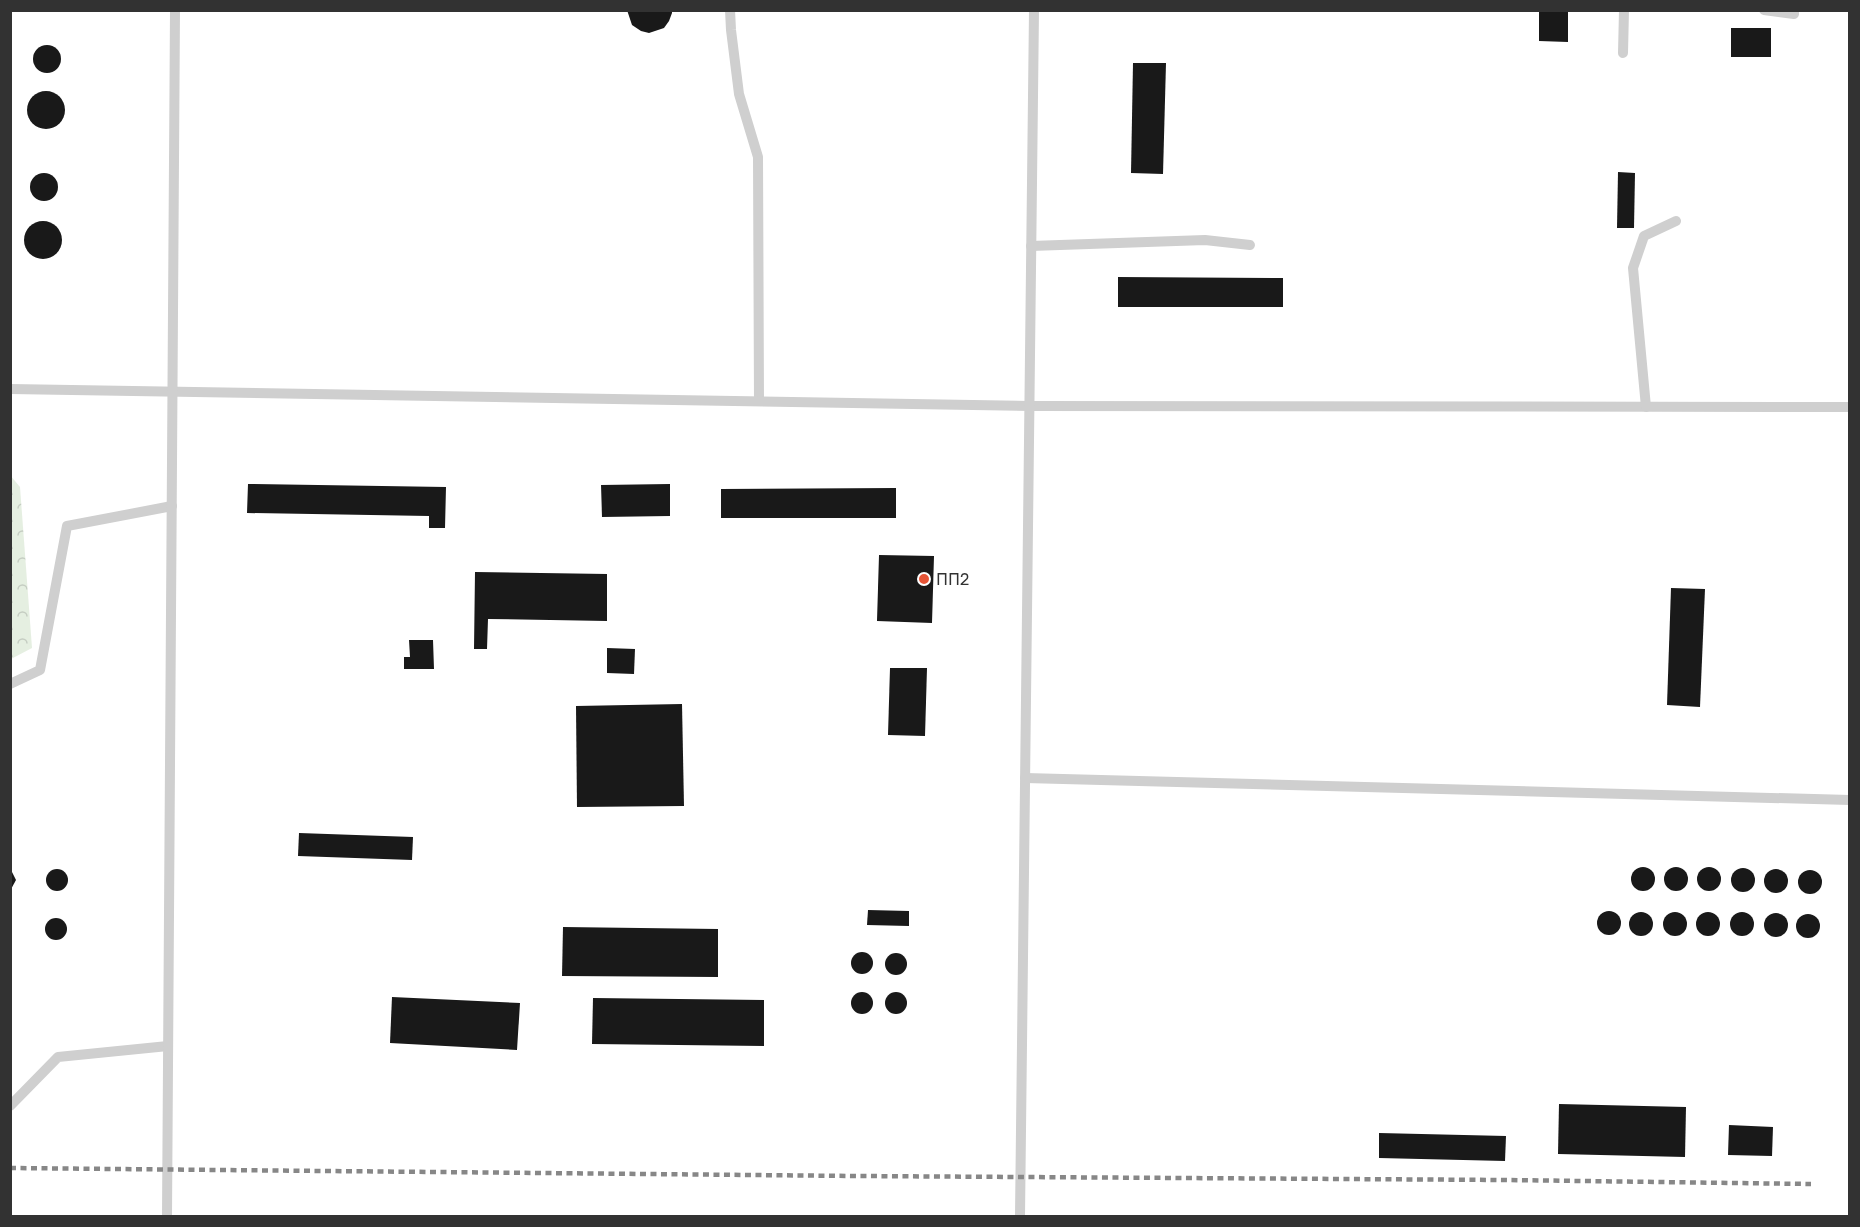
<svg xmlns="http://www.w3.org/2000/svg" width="1860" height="1227" font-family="'Golos Text',sans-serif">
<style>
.forest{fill:url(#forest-crowns)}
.building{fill:#191919}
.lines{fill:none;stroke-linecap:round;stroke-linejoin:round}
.lane{stroke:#cfcfcf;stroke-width:10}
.rail{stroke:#878787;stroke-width:4.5;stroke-dasharray:6 4.5;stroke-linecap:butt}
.poi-dot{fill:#e75537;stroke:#fff;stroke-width:2}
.labels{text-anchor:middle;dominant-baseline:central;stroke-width:6;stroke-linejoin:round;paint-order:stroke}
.poi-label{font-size:16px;fill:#323232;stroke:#fff;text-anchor:start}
</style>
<defs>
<pattern id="forest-crowns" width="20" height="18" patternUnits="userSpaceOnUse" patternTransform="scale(1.5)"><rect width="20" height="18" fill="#e5efe1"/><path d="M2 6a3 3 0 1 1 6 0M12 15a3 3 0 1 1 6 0" fill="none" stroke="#c5cdc2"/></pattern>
</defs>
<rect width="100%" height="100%" fill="#fff"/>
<path class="forest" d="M10 475 20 487 32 648 11 659Z"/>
<g class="building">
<path d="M627 10H672V13L669 21 664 28 649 33 641 31 632 25Z"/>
<path d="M1539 10H1568V42L1539 41Z"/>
<rect x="1731" y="28" width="40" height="29"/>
<circle cx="47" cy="59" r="14"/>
<path d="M1133 63H1166L1163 174 1131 173Z"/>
<circle cx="46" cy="110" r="19"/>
<path d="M1618 172 1635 173 1634 228H1617Z"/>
<circle cx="44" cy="187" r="14"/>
<circle cx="43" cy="240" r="19"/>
<path d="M1118 277 1283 278V307H1118Z"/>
<path d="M248 484 446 487 445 528H429V516L247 513Z"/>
<path d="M670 484V516L602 517 601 485Z"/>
<path d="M896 488V518H721V489Z"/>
<path d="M879 555 934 556 932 623 877 621Z"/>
<path d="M475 572 607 574V621L488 619 487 649H474Z"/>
<path d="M1671 588 1705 589 1700 707 1667 705Z"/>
<path d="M409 640H433L434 669H404V657H410Z"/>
<path d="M607 648 635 649 634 674 607 673Z"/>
<path d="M890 668H927L925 736 888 735Z"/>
<path d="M682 704 684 806 577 807 576 706Z"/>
<path d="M299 833 413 837 412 860 298 856Z"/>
<circle cx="1709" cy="879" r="12"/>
<circle cx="1643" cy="879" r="12"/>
<circle cx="1676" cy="879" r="12"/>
<circle cx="1743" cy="880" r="12"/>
<path d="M10 868 16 880 10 891Z"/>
<circle cx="57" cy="880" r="11"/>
<circle cx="1776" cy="881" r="12"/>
<circle cx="1810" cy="882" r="12"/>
<path d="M868 910 909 911V926L867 925Z"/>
<circle cx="1609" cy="923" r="12"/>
<circle cx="1641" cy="924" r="12"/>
<circle cx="1742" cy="924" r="12"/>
<circle cx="1708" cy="924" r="12"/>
<circle cx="1675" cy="924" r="12"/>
<circle cx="1776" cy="925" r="12"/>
<circle cx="1808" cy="926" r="12"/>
<circle cx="56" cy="929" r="11"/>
<path d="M563 927 718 929V977L562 976Z"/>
<circle cx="862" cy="963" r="11"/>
<circle cx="896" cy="964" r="11"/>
<circle cx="862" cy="1003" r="11"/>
<circle cx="896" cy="1003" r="11"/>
<path d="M392 997 520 1003 517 1050 390 1043Z"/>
<path d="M593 998 764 1000V1046L592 1044Z"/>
<path d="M1559 1104 1686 1107 1685 1157 1558 1154Z"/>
<path d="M1729 1125 1773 1127 1772 1156 1728 1155Z"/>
<path d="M1379 1133 1506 1136 1505 1161 1379 1158Z"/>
</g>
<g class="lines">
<g class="lane">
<path d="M730 10 731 30 739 94 758 157 759 401"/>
<path d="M1764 10 1794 14V10"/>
<path d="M1623 53 1624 10"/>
<path d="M1031 246 1205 240 1250 245"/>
<path d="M10 389 1030 406 1850 407"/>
<path d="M1646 407 1633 268 1644 236 1676 221"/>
<path d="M10 684 40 670 67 526 172 506"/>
<path d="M1025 778 1850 800"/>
<path d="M10 1106 58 1057 168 1046"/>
<path d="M167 1216 175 10"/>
<path d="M1020 1216 1034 10"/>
</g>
<path class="rail" d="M10 1168 857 1176 1506 1180 1811 1184"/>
</g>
<circle class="poi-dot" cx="924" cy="579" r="6"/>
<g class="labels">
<g class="poi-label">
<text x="936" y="579">ПП2</text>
</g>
</g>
<rect width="1860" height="1227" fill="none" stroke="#323232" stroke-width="24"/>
</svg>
